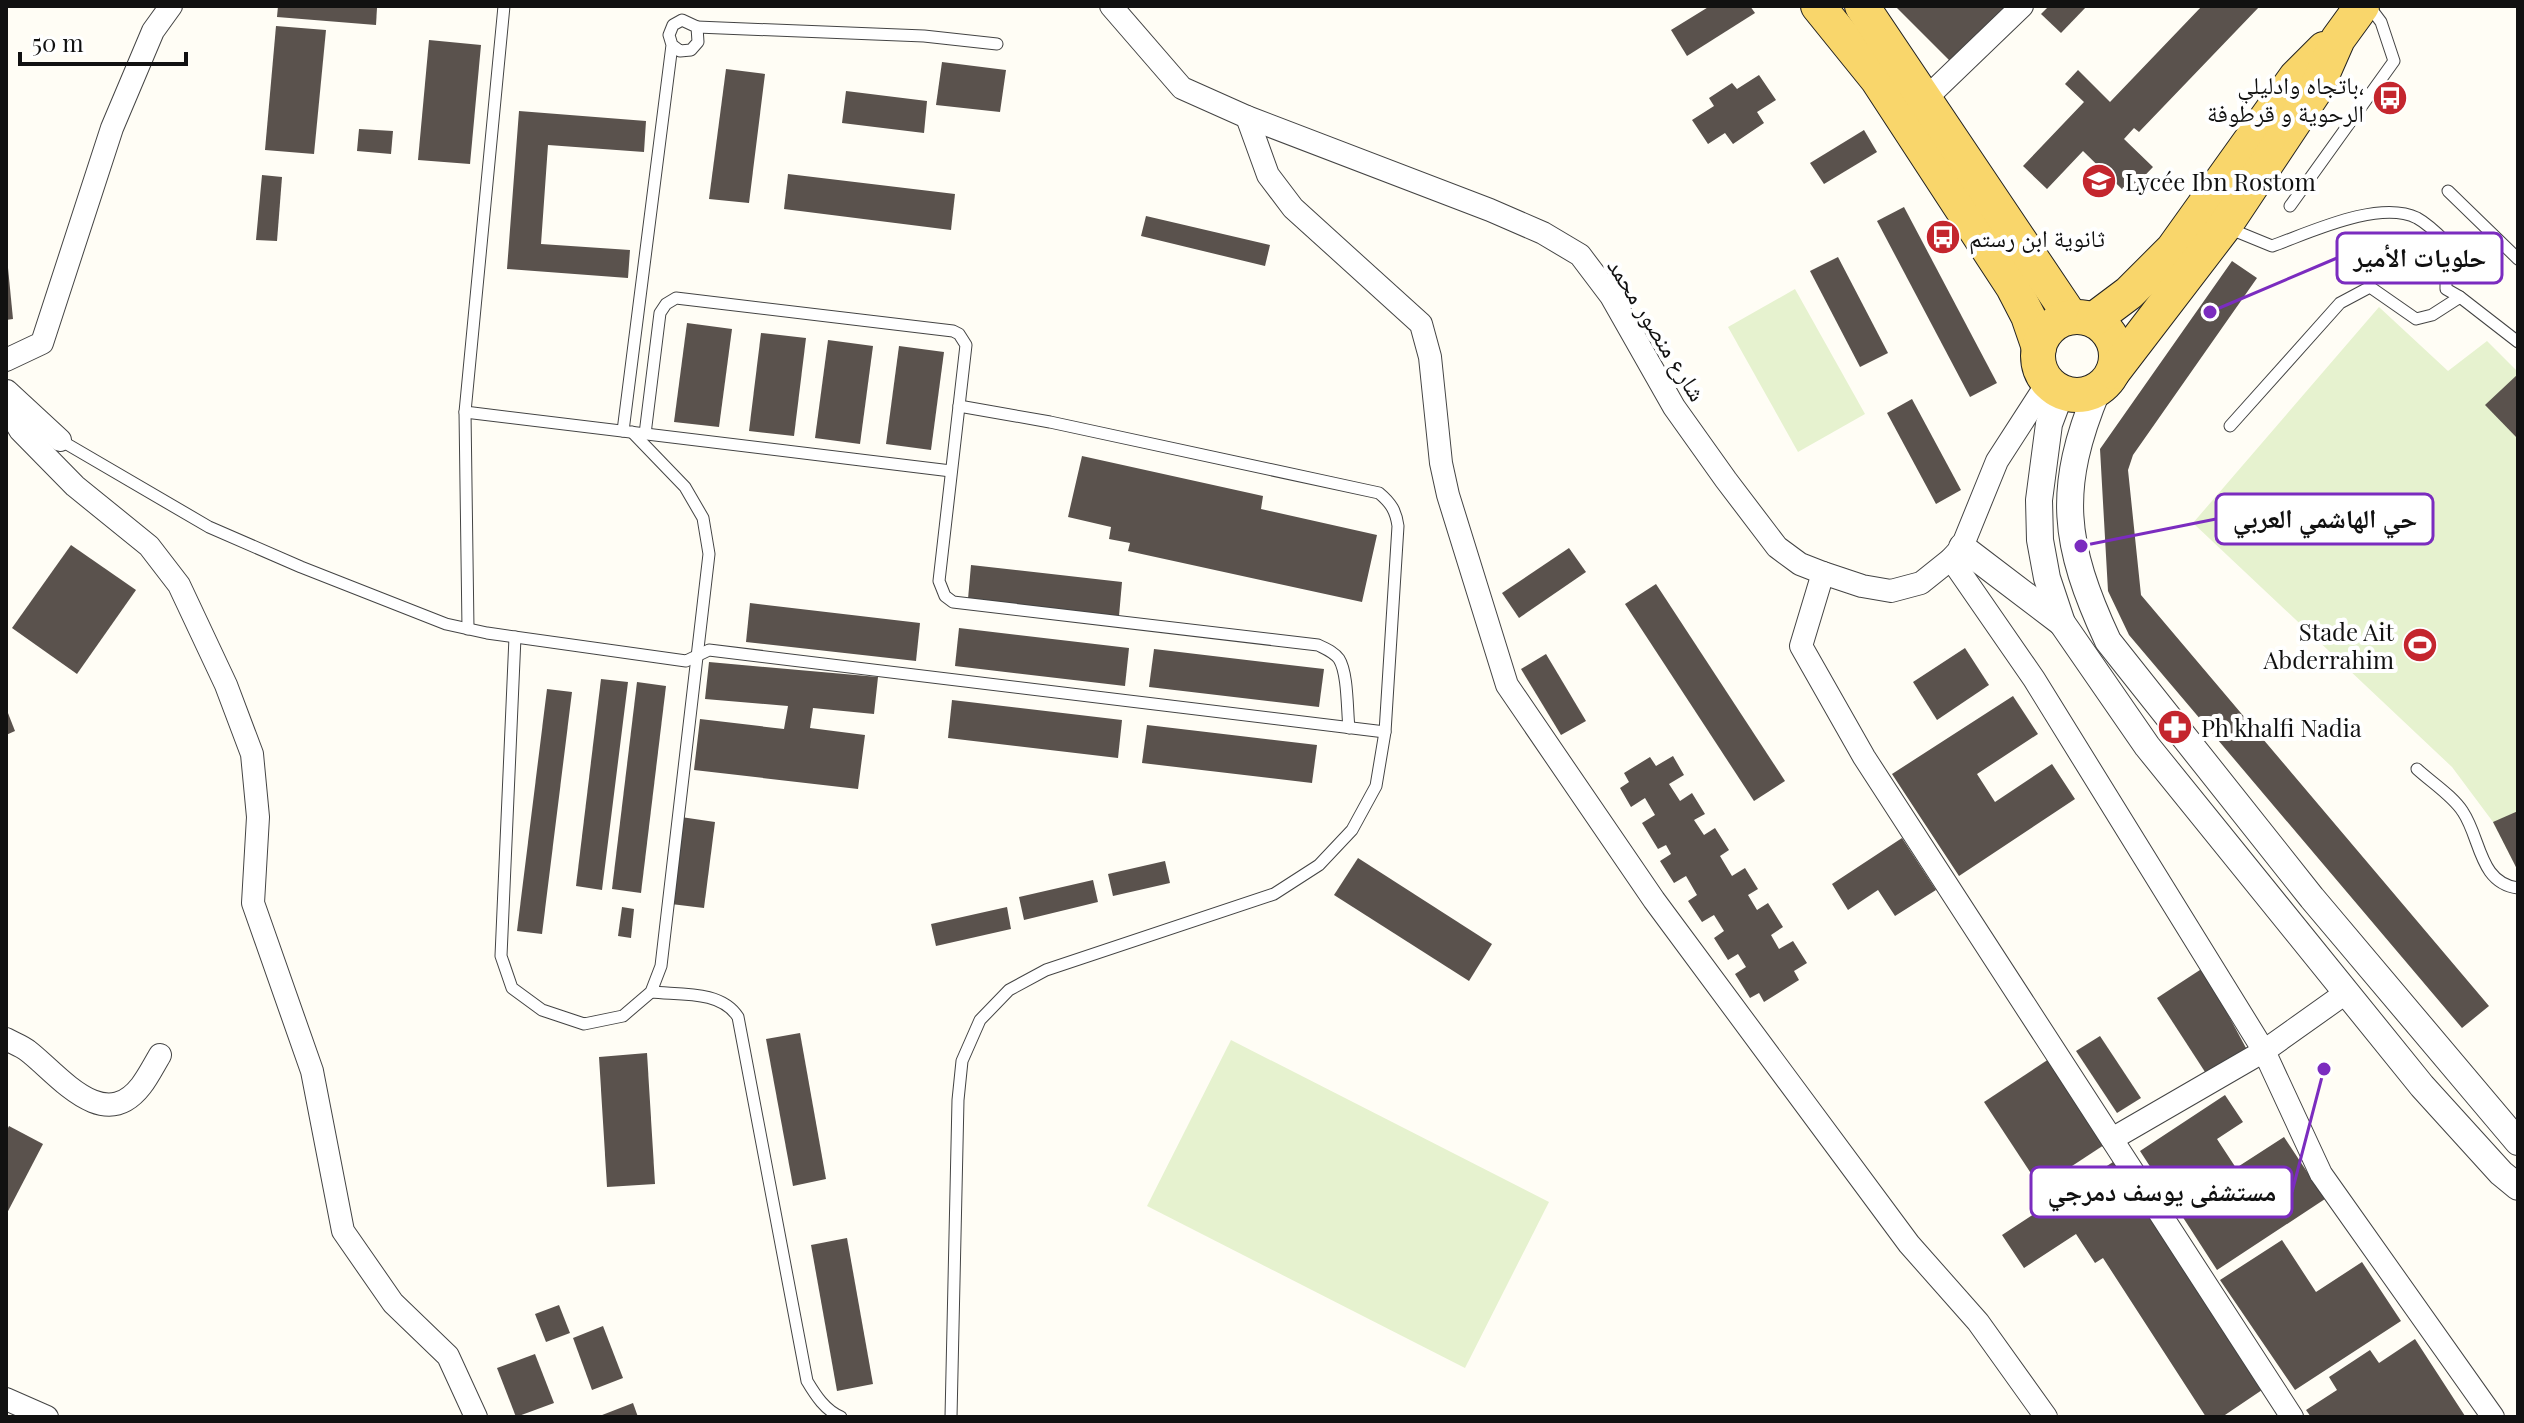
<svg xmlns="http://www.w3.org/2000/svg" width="2524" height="1423" font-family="'Playfair Display','Noto Naskh Arabic',serif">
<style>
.pitch{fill:#e6f2cf}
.building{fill:#5a524d}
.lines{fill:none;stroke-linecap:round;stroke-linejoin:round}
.service-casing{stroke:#444;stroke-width:13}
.minor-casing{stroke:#444;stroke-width:24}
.tertiary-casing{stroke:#444;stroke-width:28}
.primary-casing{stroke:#222;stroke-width:36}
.service{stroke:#fff;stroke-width:11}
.minor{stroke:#fff;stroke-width:22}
.tertiary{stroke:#fff;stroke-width:26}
.primary{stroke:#f9d66b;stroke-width:34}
.labels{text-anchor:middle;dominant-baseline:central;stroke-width:8;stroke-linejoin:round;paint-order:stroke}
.poi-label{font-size:24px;fill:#111;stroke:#fff;text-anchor:start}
.street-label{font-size:24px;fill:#111;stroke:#fff}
.leader{fill:none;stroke:#7b2cbf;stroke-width:3}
.callout-dot{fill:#7b2cbf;stroke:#fff;stroke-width:3}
.callout{fill:#fff;stroke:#7b2cbf;stroke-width:3}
.callout-label{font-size:26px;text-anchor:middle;font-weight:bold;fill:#111}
</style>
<rect width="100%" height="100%" fill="#fffdf5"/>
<g class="pitch">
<path d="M1795 289 1865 414 1798 452 1728 327Z"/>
<path d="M2379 307 2448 371 2487 341 2518 372 2517 869 2493 822 2452 767 2193 523Z"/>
<path d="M1231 1040 1549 1202 1465 1368 1147 1206Z"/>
</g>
<g class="building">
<path d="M278 6 377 8 376 25 277 17Z"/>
<path d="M1710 6H1750L1755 13 1687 56 1671 30Z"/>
<path d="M1895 6 1960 8 2008 6 1952 63Z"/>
<path d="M2049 6H2087L2061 33 2041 14Z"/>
<path d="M2202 6H2260L2139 132 2134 128 2124 139 2153 167 2127 194 2083 151 2047 189 2023 166 2084 102 2065 84 2078 70 2110 102Z"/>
<path d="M276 26 326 30 314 154 265 150Z"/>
<path d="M429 40 481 45 470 164 418 160Z"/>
<path d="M942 62 1006 70 1000 112 936 105Z"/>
<path d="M726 69 765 74 749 203 709 199Z"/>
<path d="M1759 75 1776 100 1757 112 1764 123 1733 144 1725 133 1708 144 1692 120 1714 106 1709 98 1732 83 1737 89Z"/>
<path d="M846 91 927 101 924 133 842 123Z"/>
<path d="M519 111 646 121 644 152 548 145 541 244 630 250 628 278 507 269Z"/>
<path d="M359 129 393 131 391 154 357 151Z"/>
<path d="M1864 130 1877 152 1824 184 1810 163Z"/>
<path d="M788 174 955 194 951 230 784 209Z"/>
<path d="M262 175 282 177 277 241 256 240Z"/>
<path d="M1904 207 1997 383 1970 397 1877 221Z"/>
<path d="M1146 216 1270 245 1265 266 1141 236Z"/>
<path d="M1838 257 1888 353 1860 367 1810 271Z"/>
<path d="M2232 261 2257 278 2133 455 2128 470 2141 595 2489 1006 2462 1028 2129 635 2108 591 2100 449Z"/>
<path d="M6 268H8L13 319 6 320Z"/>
<path d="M687 323 732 329 719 427 674 422Z"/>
<path d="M761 333 806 338 794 436 749 431Z"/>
<path d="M828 340 873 346 860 444 815 438Z"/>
<path d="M899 346 944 352 931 450 886 444Z"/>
<path d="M2518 374V439L2485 405Z"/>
<path d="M1912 399 1961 490 1936 504 1887 413Z"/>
<path d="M1082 456 1263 496 1261 509 1377 535 1362 602 1128 551 1130 543 1109 539 1111 527 1068 517Z"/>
<path d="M71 545 136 590 77 674 12 628Z"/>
<path d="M1569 548 1586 572 1519 618 1502 593Z"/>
<path d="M971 565 1122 582 1119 616 968 599Z"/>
<path d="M1656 584 1785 781 1754 801 1625 604Z"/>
<path d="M750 603 920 623 916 661 746 642Z"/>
<path d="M959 628 1129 648 1125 686 955 666Z"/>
<path d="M1965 648 1989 685 1937 720 1913 682Z"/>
<path d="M1154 649 1324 669 1319 707 1149 687Z"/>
<path d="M1546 654 1586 721 1561 735 1521 669Z"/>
<path d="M709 662 878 677 874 714 813 708 810 728 865 735 858 789 694 770 700 719 784 729 788 706 705 699Z"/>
<path d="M601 679 628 682 602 890 576 886Z"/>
<path d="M637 682 666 686 641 893 612 889Z"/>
<path d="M547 689 572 692 542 934 517 931Z"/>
<path d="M2013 696 2038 734 1977 774 1995 802 2052 764 2075 799 1959 876 1892 774Z"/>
<path d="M952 700 1122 720 1118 758 948 738Z"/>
<path d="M6 708 15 731 6 735Z"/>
<path d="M1147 725 1317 745 1312 783 1142 763Z"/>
<path d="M1673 756 1684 775 1669 784 1680 801 1692 793 1705 814 1694 820 1704 835 1715 828 1729 850 1720 856 1732 876 1745 868 1758 889 1748 895 1757 910 1768 903 1783 927 1771 935 1779 949 1793 941 1807 963 1794 971 1799 980 1764 1002 1759 993 1750 998 1735 974 1746 967 1738 954 1728 960 1714 938 1724 931 1714 915 1702 922 1688 901 1697 895 1686 876 1674 883 1660 861 1671 854 1666 845 1658 849 1642 823 1655 815 1645 798 1631 807 1620 788 1629 782 1624 773 1650 757 1656 766Z"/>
<path d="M2518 811V871L2493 822Z"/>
<path d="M681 817 715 822 704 908 671 904Z"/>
<path d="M1902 838 1936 890 1895 916 1878 890 1848 910 1832 884Z"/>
<path d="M1358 858 1492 944 1469 981 1334 895Z"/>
<path d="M1165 861 1170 883 1113 896 1108 874Z"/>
<path d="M1093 880 1098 902 1024 920 1019 897Z"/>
<path d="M622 907 634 909 631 938 618 936Z"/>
<path d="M1007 907 1011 929 936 946 931 924Z"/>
<path d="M2203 968 2246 1048 2207 1075 2157 998Z"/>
<path d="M800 1033 826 1179 793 1186 766 1039Z"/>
<path d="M2100 1036 2141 1098 2117 1113 2076 1051Z"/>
<path d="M647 1053 655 1184 607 1187 599 1057Z"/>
<path d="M2049 1059 2104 1145 2040 1187 1984 1102Z"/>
<path d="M2225 1095 2243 1122 2217 1139 2236 1168 2284 1137 2325 1199 2217 1270 2140 1151Z"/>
<path d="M9 1126 43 1144 6 1215V1132Z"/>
<path d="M2113 1162 2262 1390 2222 1417H2206L2103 1258 2095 1263 2076 1234 2024 1268 2002 1235Z"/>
<path d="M847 1238 873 1384 837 1391 811 1245Z"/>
<path d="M2282 1240 2316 1292 2362 1262 2401 1321 2295 1390 2220 1280Z"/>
<path d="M559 1305 570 1333 546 1342 535 1314Z"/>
<path d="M603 1326 623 1378 592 1390 573 1338Z"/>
<path d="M2415 1339 2465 1416 2311 1417 2306 1410 2337 1390 2329 1377 2370 1350 2379 1363Z"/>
<path d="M535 1354 554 1403 516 1417 497 1368Z"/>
<path d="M633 1403 638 1417H597Z"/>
</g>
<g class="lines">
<g class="service-casing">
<g id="service">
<path d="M697 27 924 36 997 44"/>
<path d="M2448 191 2518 259"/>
<path d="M2290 206 2394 61 2381 22 2369 6"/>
<path d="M2228 228 2272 246C2309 233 2379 199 2417 218 2428 224 2437 233 2446 242V289L2460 297"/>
<path d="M465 412 951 471"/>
<path d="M2230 426 2340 303 2370 287 2416 319 2432 315 2460 297 2518 342"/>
<path d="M623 431 672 45 669 35 673 25 682 20 697 27 698 42 691 50 680 51 672 45"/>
<path d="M645 434 660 313 666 304 676 298 953 331 959 334 966 345 939 581 945 596 953 602 1318 645C1326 649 1334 652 1339 659 1348 673 1347 711 1349 728"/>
<path d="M60 440 209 527 301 567 446 624 487 633 686 661 709 650 1385 732"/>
<path d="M468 629 465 412 504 6"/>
<path d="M515 637 501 956 512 988 542 1010 584 1024 623 1016 651 992 661 966 709 554 703 518 685 487 632 432"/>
<path d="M2417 769C2431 782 2453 796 2463 812 2481 839 2479 883 2518 888"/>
<path d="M651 992C680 995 721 990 738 1017L807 1381C816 1396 825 1410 841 1417"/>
<path d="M951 1417 958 1100 962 1061 980 1020 1009 990 1046 970 1274 894 1319 865 1352 830 1376 786 1385 732 1398 526C1396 511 1391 503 1379 493L1050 422 959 406"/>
</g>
</g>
<g class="minor-casing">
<g id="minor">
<path d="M1111 6 1182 88 1247 117 1490 210 1543 233 1580 255 1611 296 1674 407 1726 480 1777 547 1800 564 1823 573 1862 586 1891 591 1921 583 1951 559 1962 547 1997 461 2048 382"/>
<path d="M1917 107 2022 6"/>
<path d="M1247 117 1268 175 1293 208 1421 324 1430 357 1441 463 1448 495 1507 685 1654 900 1909 1244 1978 1322 2046 1417"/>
<path d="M6 360 42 343 112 128 153 31 171 6"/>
<path d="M7 391 60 440"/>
<path d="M6 406 20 430 75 486 149 546 179 585 226 685 252 754 258 817 253 903 312 1071 343 1231 393 1303 448 1356 476 1417"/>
<path d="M1951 559 2034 679 2264 1051 2321 1174 2493 1417"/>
<path d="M1823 573 1801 646 1864 757 2292 1417"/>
<path d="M6 1039C13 1043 22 1046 28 1051 58 1074 103 1135 141 1086 148 1077 154 1065 160 1055"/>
<path d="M2112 1139 2264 1051 2347 992"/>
<path d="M6 1399 47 1417"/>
</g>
</g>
<g class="tertiary-casing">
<g id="tertiary">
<path d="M2098 389C2056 489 2063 544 2108 641L2312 898 2518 1142"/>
<path d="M2061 392 2049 424 2039 500 2040 540 2047 578 2062 623 2147 746 2422 1086 2501 1173 2518 1187"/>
<path d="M1962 547 2062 623"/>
</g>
</g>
<g class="primary-casing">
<g id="primary">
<path d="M1818 6 1877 79 2013 287 2028 316 2039 348"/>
<path d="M1862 6 2071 317"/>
<circle cx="2077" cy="356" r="39"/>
<path d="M2093 320 2129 293 2173 249 2296 77 2324 49"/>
<path d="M2113 372 2224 227 2316 89 2338 39 2362 6"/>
</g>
</g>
<use href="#service" class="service"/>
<use href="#minor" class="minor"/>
<use href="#tertiary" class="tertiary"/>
<use href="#primary" class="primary"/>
</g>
<defs>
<g id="bus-disc" transform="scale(1.8)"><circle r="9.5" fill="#c4262e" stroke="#fff"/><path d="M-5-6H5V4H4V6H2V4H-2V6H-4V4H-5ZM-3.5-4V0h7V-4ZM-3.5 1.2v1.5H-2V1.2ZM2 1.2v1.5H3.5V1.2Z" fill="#fff"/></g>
<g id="school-disc" transform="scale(1.8)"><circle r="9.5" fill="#c4262e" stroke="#fff"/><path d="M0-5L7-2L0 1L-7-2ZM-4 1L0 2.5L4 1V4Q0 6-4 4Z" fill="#fff"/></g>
<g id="stadium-disc" transform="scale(1.8)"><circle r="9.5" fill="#c4262e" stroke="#fff"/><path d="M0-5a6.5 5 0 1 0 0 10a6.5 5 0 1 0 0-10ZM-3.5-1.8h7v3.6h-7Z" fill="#fff"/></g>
<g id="pharmacy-disc" transform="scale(1.8)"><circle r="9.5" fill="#c4262e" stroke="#fff"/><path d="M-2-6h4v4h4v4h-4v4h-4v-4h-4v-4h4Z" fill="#fff"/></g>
</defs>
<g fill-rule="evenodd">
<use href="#bus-disc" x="2390" y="98"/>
<use href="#school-disc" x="2099" y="181"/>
<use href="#bus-disc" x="1943" y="237"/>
<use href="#stadium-disc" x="2420" y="645"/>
<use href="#pharmacy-disc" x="2175" y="727"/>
</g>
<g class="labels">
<g class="poi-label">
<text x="2364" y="84" text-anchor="end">باتجاه وادليلي،<tspan x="2364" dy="28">الرحوية و قرطوفة</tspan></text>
<text x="2125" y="181">Lycée Ibn Rostom</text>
<text x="1969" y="237">ثانوية ابن رستم</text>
<text x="2394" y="631" text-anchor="end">Stade Ait<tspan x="2394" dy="28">Abderrahim</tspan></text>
<text x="2201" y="727">Ph khalfi Nadia</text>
</g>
<g class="street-label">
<text transform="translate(1658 329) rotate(58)">شارع منصور محمد</text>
</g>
</g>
<path class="leader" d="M2210 312L2337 258M2081 546L2216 519M2324 1069L2292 1192"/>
<g class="callout-dot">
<circle cx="2210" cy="312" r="8"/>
<circle cx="2081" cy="546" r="8"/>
<circle cx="2324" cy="1069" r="8"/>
</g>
<g class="callout">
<rect x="2337" y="233" width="165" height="50" rx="8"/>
<rect x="2216" y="494" width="217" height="50" rx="8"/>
<rect x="2031" y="1167" width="261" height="50" rx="8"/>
</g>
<g class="callout-label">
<text x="2420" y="267">حلويات الأمير</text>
<text x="2325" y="528">حي الهاشمي العربي</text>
<text x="2162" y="1201">مستشفى يوسف دمرجي</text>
</g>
<rect width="2524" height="1423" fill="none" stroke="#111111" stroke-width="16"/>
<path d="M20 52v12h166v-12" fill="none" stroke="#111111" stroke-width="4"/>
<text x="32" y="52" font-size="24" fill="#111111" stroke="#ffffff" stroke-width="6" paint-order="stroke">50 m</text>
</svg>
